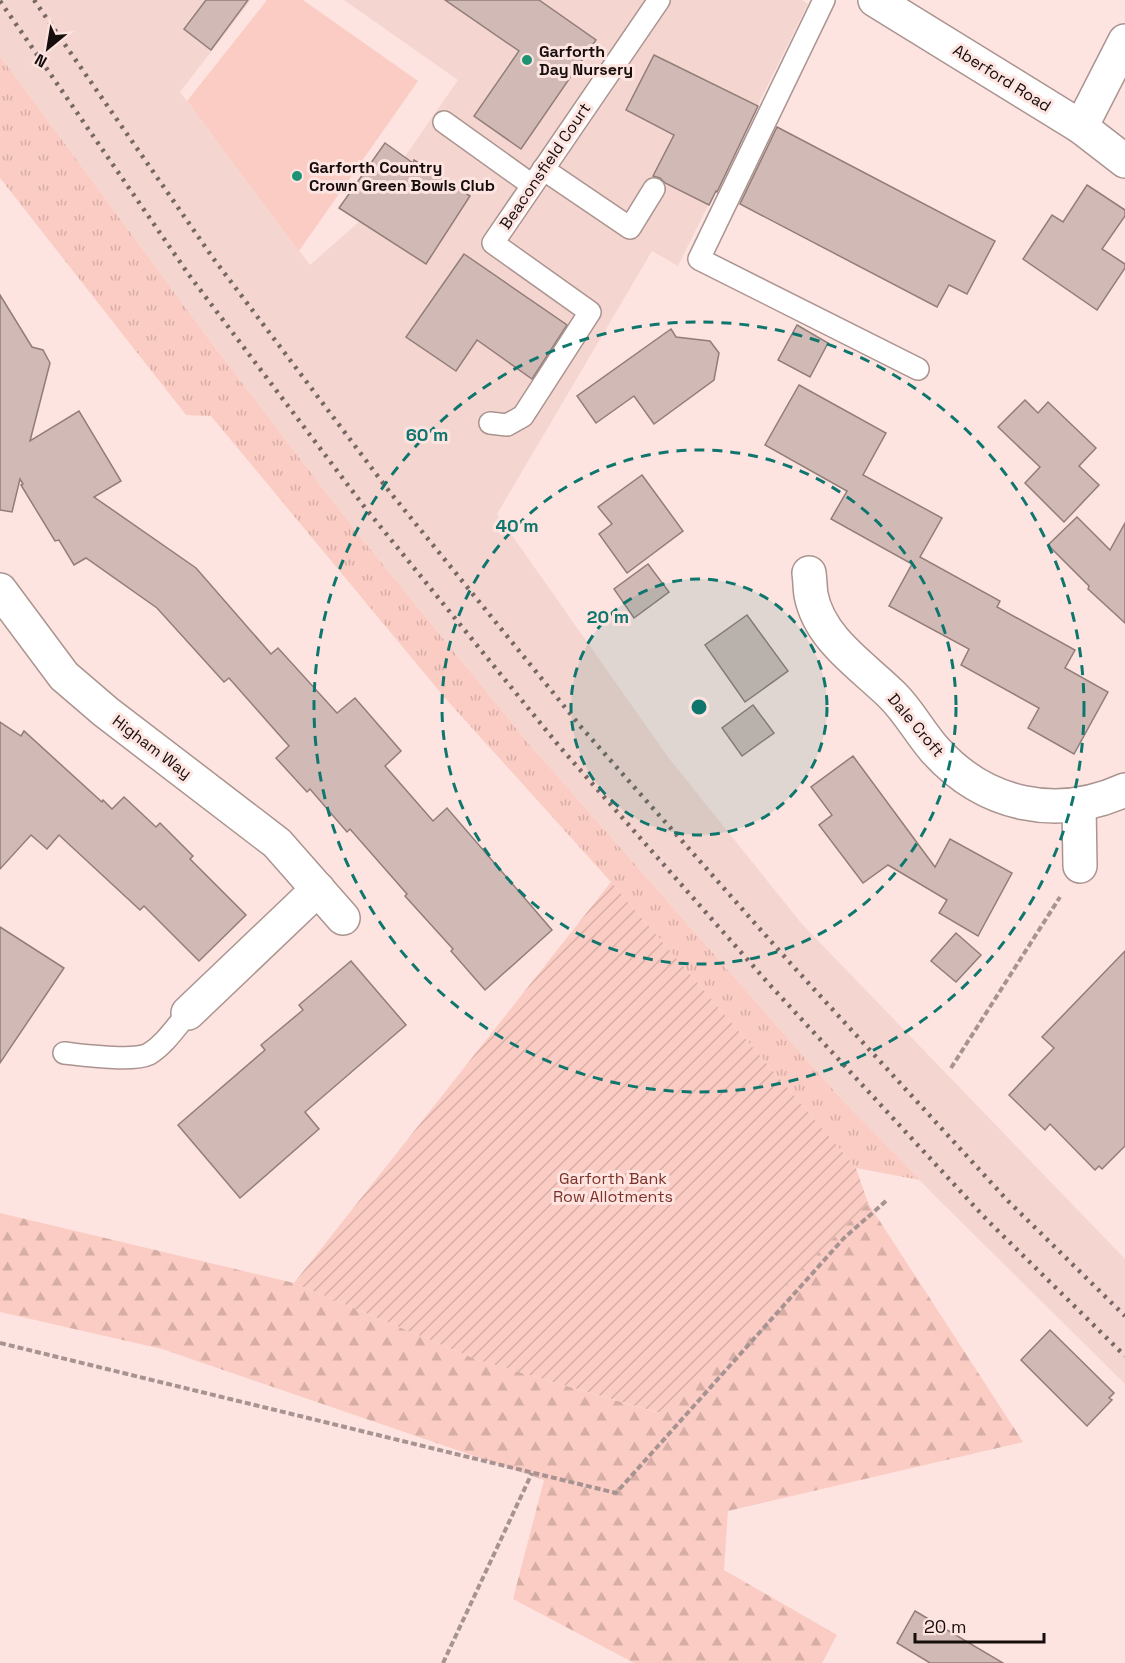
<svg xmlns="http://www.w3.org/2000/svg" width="1125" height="1663" font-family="'Space Grotesk',sans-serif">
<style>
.built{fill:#f5d5cf}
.grass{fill:url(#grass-tufts)}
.forest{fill:url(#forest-firs)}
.garden{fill:url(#garden-furrows)}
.pitch{fill:#fbccc3}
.building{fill:#d1bab5;stroke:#927d79;stroke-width:1.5}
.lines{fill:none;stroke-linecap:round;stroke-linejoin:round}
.service-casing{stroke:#ab9490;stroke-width:24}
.minor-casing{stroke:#ab9490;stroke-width:36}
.primary-casing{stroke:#ab9490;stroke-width:36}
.path{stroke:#a79492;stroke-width:4;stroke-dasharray:6 3;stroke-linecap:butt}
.service{stroke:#fff;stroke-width:21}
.minor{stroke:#fff;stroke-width:33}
.primary{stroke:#fff;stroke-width:33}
.rail{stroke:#776866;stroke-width:4.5;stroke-dasharray:3 6;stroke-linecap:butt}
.ring{fill:none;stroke:#0f766e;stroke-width:3;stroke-dasharray:10 8}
.poi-dot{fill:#1e9275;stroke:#fde4e0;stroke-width:2}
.labels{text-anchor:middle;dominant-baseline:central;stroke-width:6;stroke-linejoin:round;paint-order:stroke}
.poi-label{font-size:16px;font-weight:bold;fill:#160e0d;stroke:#fde4e0;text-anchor:start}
.street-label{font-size:16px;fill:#160e0d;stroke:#fde4e0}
.park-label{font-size:16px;fill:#7c3228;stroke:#fde4e0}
.centre{fill:#0f766e;stroke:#fde4e0;stroke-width:3}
.ring-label{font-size:18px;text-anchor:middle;font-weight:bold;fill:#0f766e;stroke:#fde4e0;stroke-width:6;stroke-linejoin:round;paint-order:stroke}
</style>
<defs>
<pattern id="grass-tufts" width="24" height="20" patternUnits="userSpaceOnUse" patternTransform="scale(1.5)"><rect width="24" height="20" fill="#fbccc3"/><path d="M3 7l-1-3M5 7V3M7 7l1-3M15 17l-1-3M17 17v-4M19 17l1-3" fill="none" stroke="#d6aea6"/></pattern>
<pattern id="forest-firs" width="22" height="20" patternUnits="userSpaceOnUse" patternTransform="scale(1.5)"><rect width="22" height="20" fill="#fbccc3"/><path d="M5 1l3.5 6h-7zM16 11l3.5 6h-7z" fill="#d6aea6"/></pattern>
<pattern id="garden-furrows" width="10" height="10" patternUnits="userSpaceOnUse" patternTransform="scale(1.5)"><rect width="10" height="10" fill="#fbccc3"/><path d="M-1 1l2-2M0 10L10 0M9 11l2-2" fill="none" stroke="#d6aea6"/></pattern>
</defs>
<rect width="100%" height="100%" fill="#fde4e0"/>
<path class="built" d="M0 0H251L180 92 310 265 361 220 458 80 344 0H802L808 4 678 266 652 251 497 514 668 757 801 923 1125 1259V1384L934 1195 842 1100 529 744 357 533 216 349 0 56Z"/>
<path class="grass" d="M0 56 216 349 357 533 529 744 842 1100 920 1180 856 1168 611 882 445 698 211 416 186 415 0 178Z"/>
<path class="forest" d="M868 1203 1023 1442 728 1511 724 1570 837 1635 822 1663H634L513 1599 544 1480 162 1349 0 1312V1213L294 1283 478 1360 659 1413Z"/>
<path class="garden" d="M611 882 856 1168 868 1203 660 1413 478 1360 294 1283Z"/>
<path class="pitch" d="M267 0H303L418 81 299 251 187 101Z"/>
<g class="building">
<path d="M206 0H248L211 50 184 29Z"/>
<path d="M445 0H539L596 40 521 149 474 116 519 51Z"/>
<path d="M654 55 758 106 717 192 716 191 709 205 665 183 660 178 653 176 674 135 626 110Z"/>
<path d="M777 127 995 241 967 294 949 285 937 307 740 204Z"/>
<path d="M385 143 413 163 414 160 470 196 426 264 339 208Z"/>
<path d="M1087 185 1125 210V216L1102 249 1125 264V268L1097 310 1023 259 1052 215 1063 222Z"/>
<path d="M464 254 567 325 532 379 477 340 456 371 406 337Z"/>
<path d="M0 295 32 347 43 350 50 363 30 441 79 411 121 481 94 497 196 568 271 654 278 648 337 713 355 698 401 751 385 766 433 821 447 808 552 930 485 990 451 951 453 949 405 896 407 894 350 829 347 832 310 789 307 792 276 758 289 746 229 678 224 682 157 608 86 558 74 565 59 540 55 541 21 485 23 484 20 479 12 512 0 510Z"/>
<path d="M797 325 828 343 810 377 778 360Z"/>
<path d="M671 329 676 337 710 341 719 353 714 380 654 424 634 396 596 423 577 396Z"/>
<path d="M799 385 886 433 863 475 942 518 920 557 1000 601 997 607 1075 650 1065 668 1108 692 1074 754 1028 728 1039 708 961 665 969 649 889 606 912 564 831 519 847 491 765 445Z"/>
<path d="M1025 400 1038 413 1048 402 1096 448 1079 466 1099 485 1064 522 1025 483 1040 467 998 427Z"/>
<path d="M642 475 683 531 627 573 599 534 612 524 598 507Z"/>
<path d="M1077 517 1110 550 1125 523V623L1088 589 1089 586 1048 545Z"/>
<path d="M648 564 669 592 634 618 614 589Z"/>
<path d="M747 615 788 671 745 702 705 645Z"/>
<path d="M753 705 774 733 742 756 722 728Z"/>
<path d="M0 722 21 736 24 731 102 802 103 800 112 809 124 797 156 827 160 823 193 856 190 859 246 915 199 961 144 906 140 910 59 835 47 849 31 835 0 869Z"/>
<path d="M853 756 935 867 950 839 1012 873 978 936 939 913 947 900 888 865 863 883 819 825 832 815 811 787Z"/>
<path d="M0 927 64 968 0 1063Z"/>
<path d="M956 933 981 955 956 982 931 961Z"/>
<path d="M1125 951V1146L1102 1169 1099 1166 1095 1170 1050 1124 1045 1130 1009 1095 1054 1048 1042 1037Z"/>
<path d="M351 961 406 1025 305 1112 319 1129 240 1198 178 1125 265 1050 261 1045 303 1010 299 1005Z"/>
<path d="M1050 1330 1114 1393 1109 1398 1112 1400 1087 1426 1021 1360Z"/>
<path d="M915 1611 1003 1663H930L897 1643Z"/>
</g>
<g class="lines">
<g class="service-casing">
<g id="service">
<path d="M824 0 699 259 918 369"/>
<path d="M444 122 532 185"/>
<path d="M543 169 630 228 654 189"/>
<path d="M490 423 507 425 523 416 590 312 493 243 659 0"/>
<path d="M64 1053C83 1055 133 1062 149 1054 165 1044 176 1027 188 1013"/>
</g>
</g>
<g class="minor-casing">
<g id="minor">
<path d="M1081 127 1125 41"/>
<path d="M809 573C810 580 810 588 811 595 820 640 863 666 893 696 909 712 920 733 935 750 985 806 1057 821 1125 790"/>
<path d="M0 590 64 676 106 712 277 843 343 918"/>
<path d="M1079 805 1080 866"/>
<path d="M188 1013 318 889"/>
</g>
</g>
<g class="primary-casing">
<path id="primary" d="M875 0 1081 127 1125 161"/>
</g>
<g class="path">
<path d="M951 1068 1060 897"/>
<path d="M0 1343 616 1493 844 1238 886 1201"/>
<path d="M443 1663 532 1473"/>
</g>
<use href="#service" class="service"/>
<use href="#minor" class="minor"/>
<use href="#primary" class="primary"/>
<g class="rail">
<path d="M34 0 213 258 389 491 581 727 791 964 1008 1201 1125 1316"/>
<path d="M0 1 189 275 366 509 559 746 769 984 987 1220 1125 1356"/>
</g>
</g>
<circle cx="699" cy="707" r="128" fill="#0f766e" fill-opacity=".12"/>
<g class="ring">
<circle cx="699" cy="707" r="128"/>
<circle cx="699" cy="707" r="257"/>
<circle cx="699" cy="707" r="385"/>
</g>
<g class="poi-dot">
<circle cx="527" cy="60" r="6"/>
<circle cx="297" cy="176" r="6"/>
</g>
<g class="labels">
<g class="poi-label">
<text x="539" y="51">Garforth<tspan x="539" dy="18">Day Nursery</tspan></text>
<text x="309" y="167">Garforth Country<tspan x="309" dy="18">Crown Green Bowls Club</tspan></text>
</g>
<g class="street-label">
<text transform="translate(1002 78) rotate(32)">Aberford Road</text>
<text transform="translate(545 166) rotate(-56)">Beaconsfield Court</text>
<text transform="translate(916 725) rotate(50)">Dale Croft</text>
<text transform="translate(152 747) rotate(37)">Higham Way</text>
</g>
<g class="park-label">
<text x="613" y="1178">Garforth Bank<tspan x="613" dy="18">Row Allotments</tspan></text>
</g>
</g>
<circle cx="699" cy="707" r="9" class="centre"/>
<g class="ring-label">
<text x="427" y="441">60 m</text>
<text x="517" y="532">40 m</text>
<text x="608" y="623">20 m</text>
</g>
<g transform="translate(48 48) rotate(210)" stroke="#fde4e0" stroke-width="4.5" paint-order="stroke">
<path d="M0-4.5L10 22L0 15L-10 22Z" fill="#160e0d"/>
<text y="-9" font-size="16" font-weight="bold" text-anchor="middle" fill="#160e0d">N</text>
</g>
<path d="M915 1633v9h129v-9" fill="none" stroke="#160e0d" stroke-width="3"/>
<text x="924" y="1633" font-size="18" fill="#160e0d" stroke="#fde4e0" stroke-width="4.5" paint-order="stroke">20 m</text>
</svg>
